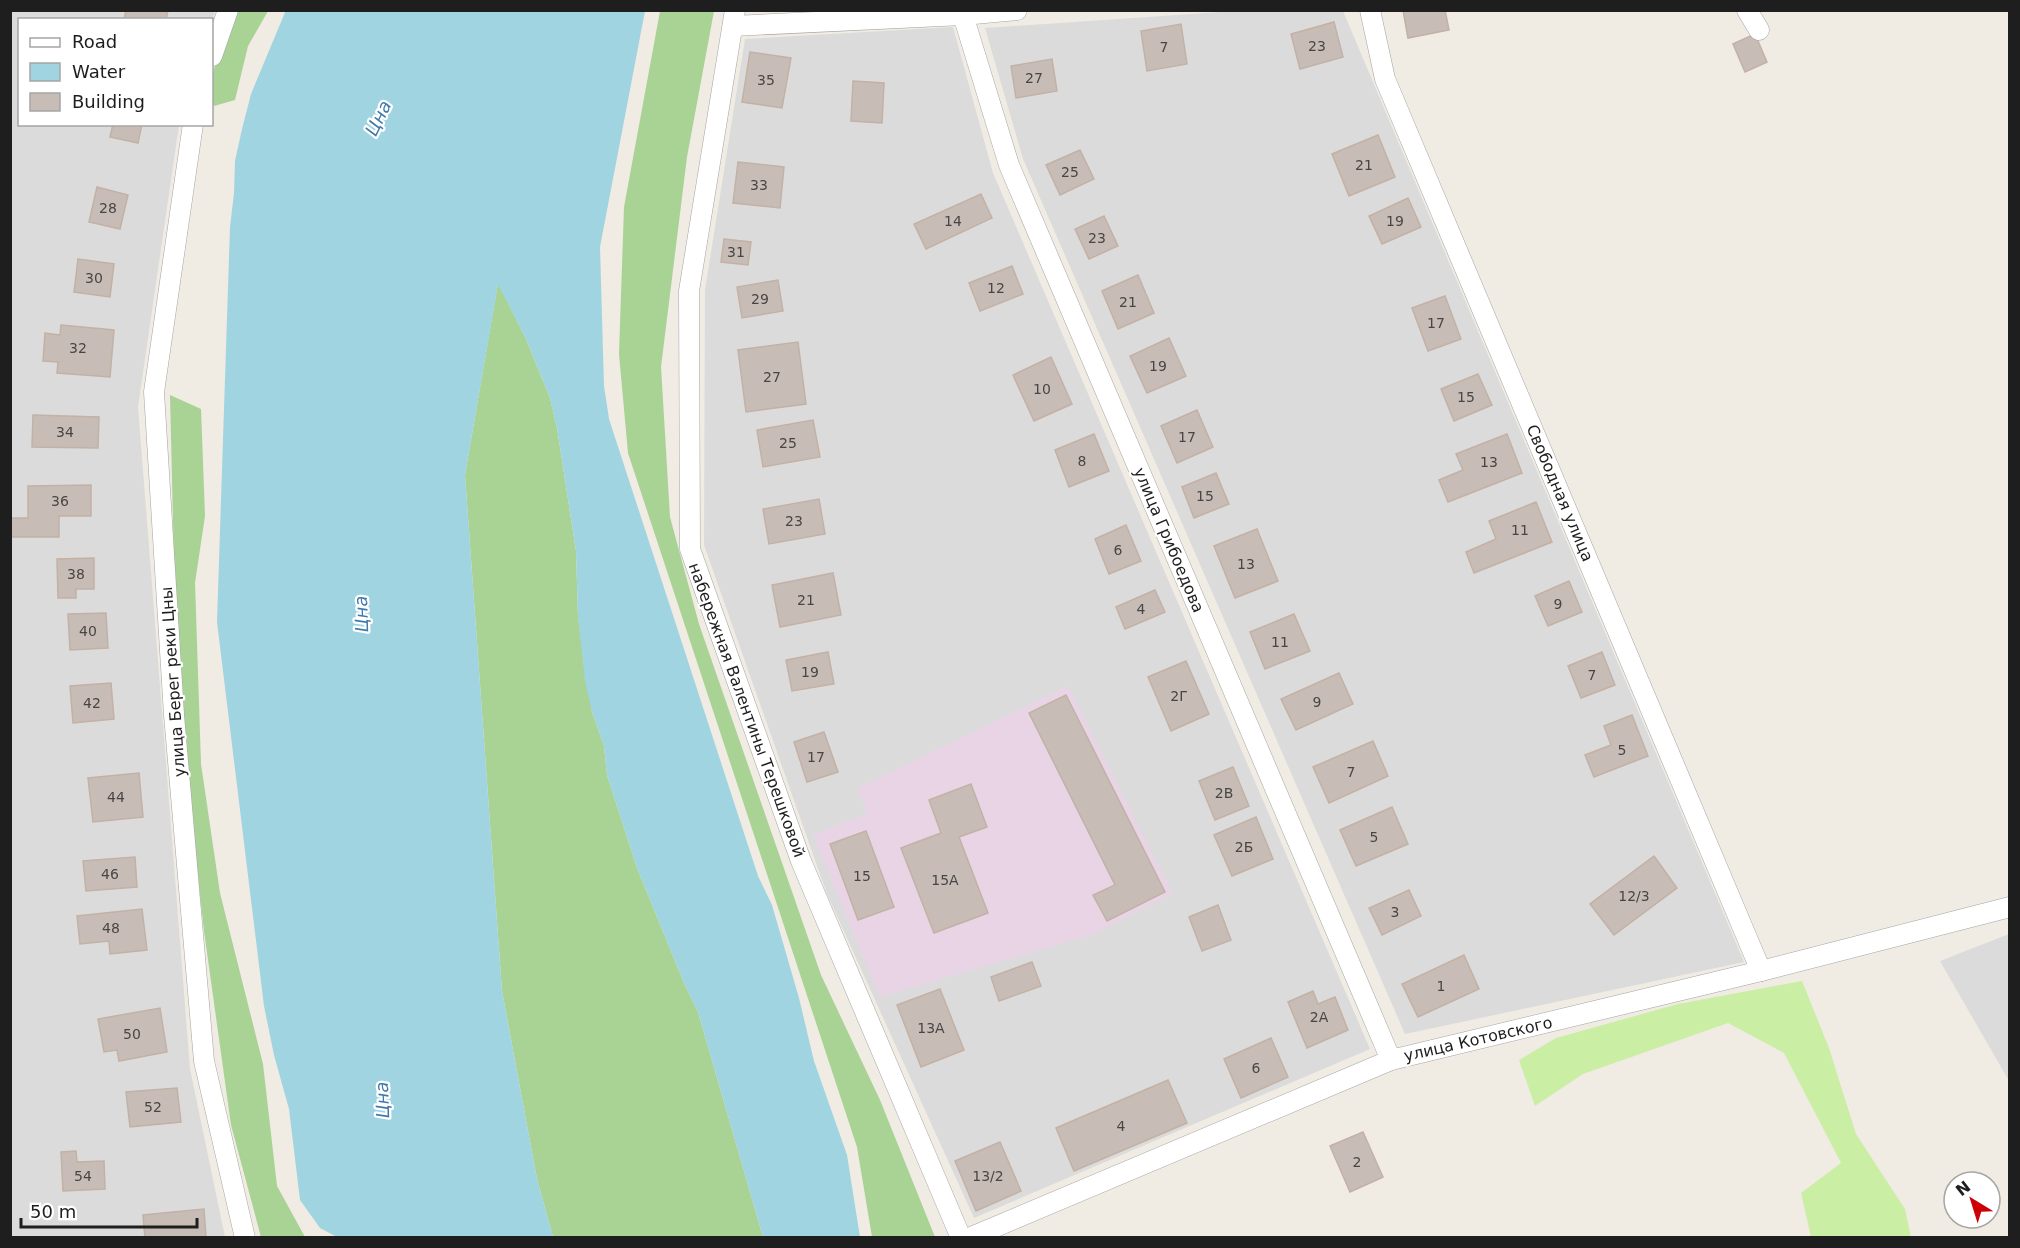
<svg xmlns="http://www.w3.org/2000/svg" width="2020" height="1248" font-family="'DejaVu Sans',sans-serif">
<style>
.residential{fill:#dcdbdb}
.industrial{fill:#e9d4e6}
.grass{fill:#cbeea5}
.forest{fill:#a9d295}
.water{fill:#a0d4e1}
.building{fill:#c8bdb6;stroke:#c2b1a4;stroke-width:1.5}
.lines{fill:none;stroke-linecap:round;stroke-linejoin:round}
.minor-casing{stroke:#a5a5a5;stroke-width:21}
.minor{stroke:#fff;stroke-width:20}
.labels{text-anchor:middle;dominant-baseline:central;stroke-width:4.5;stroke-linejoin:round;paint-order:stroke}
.number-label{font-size:14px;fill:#484644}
.street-label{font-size:16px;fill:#1e1e1e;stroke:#fff}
.water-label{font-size:18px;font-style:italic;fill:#407aad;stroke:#fff}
</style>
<rect width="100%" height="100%" fill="#f0ebe3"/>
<g class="residential">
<path d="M10 11H215L212 20H20V124L179 125 138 407 190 1069 225 1237H11Z"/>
<path d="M1235 11H1343L1744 962 1405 1034 1023 159 985 28Z"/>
<path d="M953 27 993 173 1370 1049 974 1218 827 894 704 545 705 290 745 39Z"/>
<path d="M2009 934V1081L1940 961Z"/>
</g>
<path class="industrial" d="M1068 686 1172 893 1094 934 880 997 813 835 867 814 858 788Z"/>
<path class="grass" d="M1802 981 1829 1048 1856 1134 1905 1209 1911 1237H1811L1801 1193 1841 1163 1784 1053 1728 1023 1583 1074 1535 1106 1519 1060 1556 1038 1678 1004Z"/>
<g class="forest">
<path d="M237 11H268L248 46 235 100 214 106C201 85 228 33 237 11Z"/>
<path d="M660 11H714L687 157 661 367 670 517 699 624 821 975 880 1100 935 1237H872L857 1147 628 453 619 354 624 207Z"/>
<path d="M498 283 526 339 550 398 557 428 576 551 578 617 583 648 592 712 604 746 607 775 637 868 684 983 698 1012 763 1237H553L537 1179 502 991 465 475Z"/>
<path d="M170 395 201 409 205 516 195 583 201 764 220 893 263 1064 277 1186 305 1237H261L231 1125 204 931 186 766 174 563Z"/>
</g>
<path class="water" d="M286 10 645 11 600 247 604 386 609 419 758 876 772 905 799 998 814 1061 847 1155 860 1237H763L698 1012 684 983 637 868 607 775 604 746 592 712 585 681 578 617 576 551 557 428 550 398 526 339 498 284 465 475 502 991 537 1179 553 1237H337L320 1228 300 1200 289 1109 274 1055 264 1006 217 622 230 227 234 193 235 161 242 129 251 94Z"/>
<g class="building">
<path d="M126 10H168L166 20H124Z"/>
<path d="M1403 10H1445L1449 30 1408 38Z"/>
<path d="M1334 22 1343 57 1300 69 1291 34Z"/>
<path d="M1181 24 1187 64 1147 71 1141 31Z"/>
<path d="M1755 34 1767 62 1745 72 1733 44Z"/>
<path d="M750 52 791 58 782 108 742 102Z"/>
<path d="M1052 59 1057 91 1016 98 1011 66Z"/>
<path d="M853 81 884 83 882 123 851 121Z"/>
<path d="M113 124H142L138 143 110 137Z"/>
<path d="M1378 135 1395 177 1349 196 1332 154Z"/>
<path d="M1080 150 1094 179 1060 195 1046 165Z"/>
<path d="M738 162 784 167 780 208 733 203Z"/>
<path d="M97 187 128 195 120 229 89 222Z"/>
<path d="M981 194 992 218 926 249 914 224Z"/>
<path d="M1408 198 1421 227 1382 244 1369 216Z"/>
<path d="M1104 216 1118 246 1089 259 1075 229Z"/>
<path d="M724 239 751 242 748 265 721 262Z"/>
<path d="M78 259 114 264 110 297 74 292Z"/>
<path d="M1012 266 1023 294 980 311 969 283Z"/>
<path d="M1138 275 1154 313 1118 329 1102 291Z"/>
<path d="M778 280 783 311 742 318 737 287Z"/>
<path d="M1445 296 1461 339 1428 351 1412 308Z"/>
<path d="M61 325 114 330 110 377 57 373 58 362 43 361 45 333 60 335Z"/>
<path d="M1169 338 1186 376 1147 393 1130 356Z"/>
<path d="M798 342 806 404 746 412 738 350Z"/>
<path d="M1051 357 1072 404 1034 421 1013 375Z"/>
<path d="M1478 374 1492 405 1454 421 1441 389Z"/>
<path d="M1197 410 1213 447 1177 463 1161 426Z"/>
<path d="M33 415 99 417 98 448 32 447Z"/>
<path d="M813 420 820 457 763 467 757 430Z"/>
<path d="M1094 434 1109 471 1069 487 1055 450Z"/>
<path d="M1507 434 1522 473 1448 502 1439 480 1463 470 1456 454Z"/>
<path d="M1216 473 1229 504 1194 518 1182 487Z"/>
<path d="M91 485V516H59V537H10V518H28V486Z"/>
<path d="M819 499 825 534 769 544 763 509Z"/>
<path d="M1536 502 1552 542 1474 573 1466 552 1496 539 1489 521Z"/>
<path d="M1126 525 1141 561 1109 574 1095 539Z"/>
<path d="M1257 529 1278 581 1235 598 1214 546Z"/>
<path d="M94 558V589H76V598H58L57 559Z"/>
<path d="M833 573 841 615 780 627 772 585Z"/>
<path d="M1569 581 1582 612 1548 626 1535 596Z"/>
<path d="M1155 590 1165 612 1125 629 1116 607Z"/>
<path d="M106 613 108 648 70 650 68 614Z"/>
<path d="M1294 614 1310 651 1265 669 1250 632Z"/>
<path d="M828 652 834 684 792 691 786 660Z"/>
<path d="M1602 652 1615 685 1581 698 1568 666Z"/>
<path d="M1186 661 1209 714 1171 731 1148 677Z"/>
<path d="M1339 673 1353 704 1296 730 1281 699Z"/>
<path d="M111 683 114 719 73 723 70 686Z"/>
<path d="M1066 695 1165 892 1107 921 1093 895 1115 885 1029 713Z"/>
<path d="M1632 715 1648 756 1594 777 1585 755 1611 745 1604 726Z"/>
<path d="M824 732 838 772 807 782 794 742Z"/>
<path d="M1373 741 1388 776 1329 803 1313 767Z"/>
<path d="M1233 767 1249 806 1215 820 1199 781Z"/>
<path d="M139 773 143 817 93 822 88 778Z"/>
<path d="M971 784 987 827 959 837 988 913 934 933 901 848 941 833 929 800Z"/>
<path d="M1392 807 1408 844 1356 866 1340 830Z"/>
<path d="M1256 817 1273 859 1232 876 1214 835Z"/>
<path d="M866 831 894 907 858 920 830 844Z"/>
<path d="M1654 856 1677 888 1614 935 1590 904Z"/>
<path d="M135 857 137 887 86 891 83 861Z"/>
<path d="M1409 890 1421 916 1382 935 1369 908Z"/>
<path d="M1218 905 1231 940 1202 951 1189 917Z"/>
<path d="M142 909 147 950 110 954 109 941 80 944 77 916Z"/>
<path d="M1464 955 1479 989 1418 1017 1402 984Z"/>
<path d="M1032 962 1041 986 999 1001 991 977Z"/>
<path d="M940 989 964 1050 921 1067 897 1005Z"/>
<path d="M1313 991 1318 1004 1335 997 1348 1030 1307 1048 1288 1002Z"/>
<path d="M160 1008 167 1052 119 1061 117 1050 104 1052 98 1019Z"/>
<path d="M1271 1038 1288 1077 1241 1098 1224 1059Z"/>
<path d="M1168 1080 1187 1123 1074 1171 1056 1128Z"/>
<path d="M177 1088 181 1122 130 1127 126 1092Z"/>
<path d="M1363 1132 1383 1177 1350 1192 1330 1146Z"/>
<path d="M1000 1142 1021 1191 976 1211 955 1161Z"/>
<path d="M76 1151 77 1162 104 1161 105 1189 63 1191 61 1152Z"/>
<path d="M204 1209 206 1238H145L143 1215Z"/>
</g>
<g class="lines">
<g class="minor-casing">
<g id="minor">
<path d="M735 10 689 291 690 549 801 861 961 1238"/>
<path d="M1370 10 1385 79 1761 971"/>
<path d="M1747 10 1759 30"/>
<path d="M963 15 1009 165 1391 1060"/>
<path d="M733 26 963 15 1017 10"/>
<path d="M212 56 228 10"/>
<path d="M193 124 154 392 174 715 204 1061 245 1238"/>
<path d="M969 1238 1391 1060 1761 971 2010 907"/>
</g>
</g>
<use href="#minor" class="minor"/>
</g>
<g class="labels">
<g class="number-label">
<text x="1317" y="46">23</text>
<text x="1164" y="47">7</text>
<text x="1034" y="78">27</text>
<text x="766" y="80">35</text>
<text x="1364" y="165">21</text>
<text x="1070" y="172">25</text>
<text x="759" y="185">33</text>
<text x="108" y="208">28</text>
<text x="953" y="221">14</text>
<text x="1395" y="221">19</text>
<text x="1097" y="238">23</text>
<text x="736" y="252">31</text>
<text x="94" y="278">30</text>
<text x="996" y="288">12</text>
<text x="760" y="299">29</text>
<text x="1128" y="302">21</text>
<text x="1436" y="323">17</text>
<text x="78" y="348">32</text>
<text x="1158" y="366">19</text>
<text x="772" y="377">27</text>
<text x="1042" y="389">10</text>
<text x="1466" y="397">15</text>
<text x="65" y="432">34</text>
<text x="1187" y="437">17</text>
<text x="788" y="443">25</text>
<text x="1082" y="461">8</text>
<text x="1489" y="462">13</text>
<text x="1205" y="496">15</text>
<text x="60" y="501">36</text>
<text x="794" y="521">23</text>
<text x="1520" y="530">11</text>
<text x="1118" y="550">6</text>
<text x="1246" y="564">13</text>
<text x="76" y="574">38</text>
<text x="806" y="600">21</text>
<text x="1558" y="604">9</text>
<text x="1141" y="609">4</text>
<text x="88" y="631">40</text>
<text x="1280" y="642">11</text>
<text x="810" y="672">19</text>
<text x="1592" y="675">7</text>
<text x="1179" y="696">2Г</text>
<text x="1317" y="702">9</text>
<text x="92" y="703">42</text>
<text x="1622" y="750">5</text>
<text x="816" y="757">17</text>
<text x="1351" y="772">7</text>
<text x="1224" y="793">2В</text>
<text x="116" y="797">44</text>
<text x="1374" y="837">5</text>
<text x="1244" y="847">2Б</text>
<text x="110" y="874">46</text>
<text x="862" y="876">15</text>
<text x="945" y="880">15А</text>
<text x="1634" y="896">12/3</text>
<text x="1395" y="912">3</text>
<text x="111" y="928">48</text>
<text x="1441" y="986">1</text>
<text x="1319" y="1017">2А</text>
<text x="931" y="1028">13А</text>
<text x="132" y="1034">50</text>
<text x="1256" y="1068">6</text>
<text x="153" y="1107">52</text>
<text x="1121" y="1126">4</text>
<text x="1357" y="1162">2</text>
<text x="83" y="1176">54</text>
<text x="988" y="1176">13/2</text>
</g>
<g class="street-label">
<text transform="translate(1560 493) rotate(67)">Свободная улица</text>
<text transform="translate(1169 540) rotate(67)">улица Грибоедова</text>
<text transform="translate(173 682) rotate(-94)">улица Берег реки Цны</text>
<text transform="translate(747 710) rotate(70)">набережная Валентины Терешковой</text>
<text transform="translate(1478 1039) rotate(-13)">улица Котовского</text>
</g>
<g class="water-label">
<text transform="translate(378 118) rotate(-64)">Цна</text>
<text transform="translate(361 614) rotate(-92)">Цна</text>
<text transform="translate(382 1100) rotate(-92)">Цна</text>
</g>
</g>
<rect width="2020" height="1248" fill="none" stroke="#1e1e1e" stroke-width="24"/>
<rect x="18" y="18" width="195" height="108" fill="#ffffff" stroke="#a5a5a5" stroke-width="1.5"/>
<rect x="30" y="38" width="30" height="9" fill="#ffffff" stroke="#a5a5a5" stroke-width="1.5"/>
<text x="72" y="48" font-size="18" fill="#1e1e1e">Road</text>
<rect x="30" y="63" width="30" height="18" fill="#a0d4e1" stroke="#a5a5a5" stroke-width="1.5"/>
<text x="72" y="78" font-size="18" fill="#1e1e1e">Water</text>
<rect x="30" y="93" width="30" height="18" fill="#c8bdb6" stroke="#a5a5a5" stroke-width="1.5"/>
<text x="72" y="108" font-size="18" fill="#1e1e1e">Building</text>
<g transform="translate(1972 1200) rotate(322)"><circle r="28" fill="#ffffff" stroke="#a5a5a5" stroke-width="1.5"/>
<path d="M0-4.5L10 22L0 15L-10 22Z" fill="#cc0006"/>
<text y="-9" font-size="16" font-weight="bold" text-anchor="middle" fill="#1e1e1e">N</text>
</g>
<path d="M21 1218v9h176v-9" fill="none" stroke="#1e1e1e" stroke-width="3"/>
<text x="30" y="1218" font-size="18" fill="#1e1e1e" stroke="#ffffff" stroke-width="4.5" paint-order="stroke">50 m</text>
</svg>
